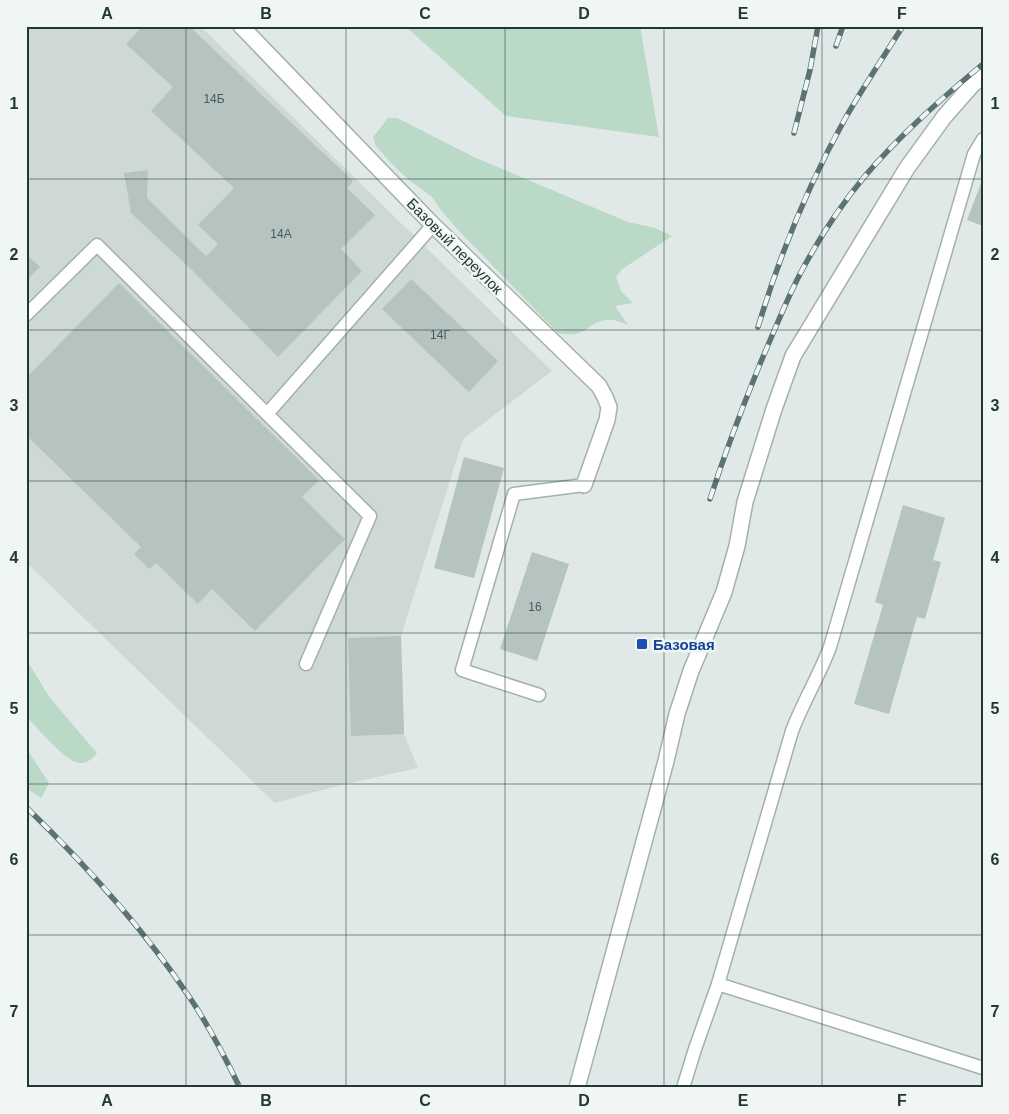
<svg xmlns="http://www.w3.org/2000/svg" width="1009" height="1114" font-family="Helvetica,sans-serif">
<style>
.built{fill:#ced9d6}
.green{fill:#bad9c7}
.building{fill:#b5c4c0}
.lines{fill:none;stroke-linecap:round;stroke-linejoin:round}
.lane-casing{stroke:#a3b0ae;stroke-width:15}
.street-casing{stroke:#a3b0ae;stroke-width:18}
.path{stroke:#82aba4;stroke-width:3;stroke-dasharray:2.5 4;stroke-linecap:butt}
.lane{stroke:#fff;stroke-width:12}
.street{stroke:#fff;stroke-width:15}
.rail-casing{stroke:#5c7471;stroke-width:5.5}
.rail{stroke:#f0f6f4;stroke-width:4;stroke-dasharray:11;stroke-linecap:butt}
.grid{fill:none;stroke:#223836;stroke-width:1;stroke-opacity:0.55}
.transit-dot{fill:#1a4fb4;stroke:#f0f6f4;stroke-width:2}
.labels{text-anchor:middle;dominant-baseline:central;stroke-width:5;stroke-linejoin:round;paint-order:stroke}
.number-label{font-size:12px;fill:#475b58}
.street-label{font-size:15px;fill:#223836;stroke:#f0f6f4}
.transit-label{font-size:15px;font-weight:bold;fill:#164399;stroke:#f0f6f4;text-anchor:start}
.neatline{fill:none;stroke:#223836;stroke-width:2}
.grid-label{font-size:16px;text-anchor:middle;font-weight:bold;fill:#223836}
</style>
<rect width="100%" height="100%" fill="#e0e9e7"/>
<path class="built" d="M26 26H200L552 371 463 439 401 636 404 734 418 768 337 786 275 803 26 562Z"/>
<g class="green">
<path d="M405 26H640L659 137 506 116Z"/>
<path d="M388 118H397L476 158 628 222 655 228 672 236 621 270 616 277 621 291 633 303 615 306 628 325C614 319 605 317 591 326 588 328 584 331 581 332 574 336 565 334 558 333L458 230 441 210 432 197 409 180 390 162 376 146 373 137Z"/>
<path d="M26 659 50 698 97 753C93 758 88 763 80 763 66 763 37 727 26 716Z"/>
<path d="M26 748 49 783 41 798 26 788Z"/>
</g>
<g class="building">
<path d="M143 26H189L353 181 347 188 375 215 341 249 362 271 278 357 192 270 131 213 124 173 148 170 147 198 206 256 218 244 198 225 234 188 151 111 173 87 126 44Z"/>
<path d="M983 178V226L967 220Z"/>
<path d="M26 254 40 267 26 281Z"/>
<path d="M411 279 498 361 469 392 382 309Z"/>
<path d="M119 283 319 480 302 497 345 539 255 631 212 589 198 604 156 563 149 569 134 554 141 547 26 435V378Z"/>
<path d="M464 457 504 468 474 578 434 568Z"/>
<path d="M903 505 945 518 933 560 941 562 925 619 917 617 889 714 854 704 883 605 875 602Z"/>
<path d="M532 552 569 564 537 661 500 649Z"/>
<path d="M401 636 404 734 351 736 348 638Z"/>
</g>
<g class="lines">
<g class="lane-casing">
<g id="lane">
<path d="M26 315 97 245 267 414 433 225"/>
<path d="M267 414 370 516 306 664"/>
<path d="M539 695 462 670 514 494 584 485"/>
<path d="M718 984 983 1068"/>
<path d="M683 1088 695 1049 718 984 792 731C803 702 819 676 830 647L974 154 983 139"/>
</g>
</g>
<g class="street-casing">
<g id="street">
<path d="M241 26 433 225 599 386 605 397 609 407 607 420 584 485"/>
<path d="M577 1088 666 761 677 714 691 671 724 592 737 546 745 502 774 409 793 356 907 168 944 117 973 84 983 77"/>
</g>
</g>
<path class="path" d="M26 1084 35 1088"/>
<use href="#lane" class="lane"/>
<use href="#street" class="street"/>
<g class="rail-casing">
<g id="rail">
<path d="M836 46 843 26"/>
<path d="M794 133 810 70 818 26"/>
<path d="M758 327C780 254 809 183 846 117 864 86 884 56 903 26"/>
<path d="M710 499C725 453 742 408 760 364 773 334 785 303 800 274 818 240 840 206 865 176 900 135 941 99 983 64"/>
<path d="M26 807C87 866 143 928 190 998 209 1026 225 1057 240 1088"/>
</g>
</g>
<use href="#rail" class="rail"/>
</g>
<path class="grid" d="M186 26V1088M346 26V1088M505 26V1088M664 26V1088M822 26V1088M26 179H983M26 330H983M26 481H983M26 633H983M26 784H983M26 935H983"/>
<rect class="transit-dot" x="636" y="638" width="12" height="12" rx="2.5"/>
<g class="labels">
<g class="number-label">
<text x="214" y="99">14Б</text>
<text x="281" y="234">14А</text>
<text x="440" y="335">14Г</text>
<text x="535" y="607">16</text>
</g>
<g class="street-label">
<text transform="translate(455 246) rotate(45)">Базовый переулок</text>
</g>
<g class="transit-label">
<text x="653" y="644">Базовая</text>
</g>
</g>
<rect width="1009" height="1114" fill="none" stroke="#f0f6f4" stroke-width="55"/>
<rect x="28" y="28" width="954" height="1058" class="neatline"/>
<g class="grid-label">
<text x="107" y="19">A</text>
<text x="266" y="19">B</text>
<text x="425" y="19">C</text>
<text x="584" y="19">D</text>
<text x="743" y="19">E</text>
<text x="902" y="19">F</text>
<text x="14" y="109">1</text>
<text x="995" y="109">1</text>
<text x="14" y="260">2</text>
<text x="995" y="260">2</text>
<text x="14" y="411">3</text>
<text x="995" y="411">3</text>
<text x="14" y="563">4</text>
<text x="995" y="563">4</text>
<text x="14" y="714">5</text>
<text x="995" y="714">5</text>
<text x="14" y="865">6</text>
<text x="995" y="865">6</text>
<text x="14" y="1017">7</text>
<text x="995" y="1017">7</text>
<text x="107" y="1106">A</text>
<text x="266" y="1106">B</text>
<text x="425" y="1106">C</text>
<text x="584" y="1106">D</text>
<text x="743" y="1106">E</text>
<text x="902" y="1106">F</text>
</g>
</svg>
